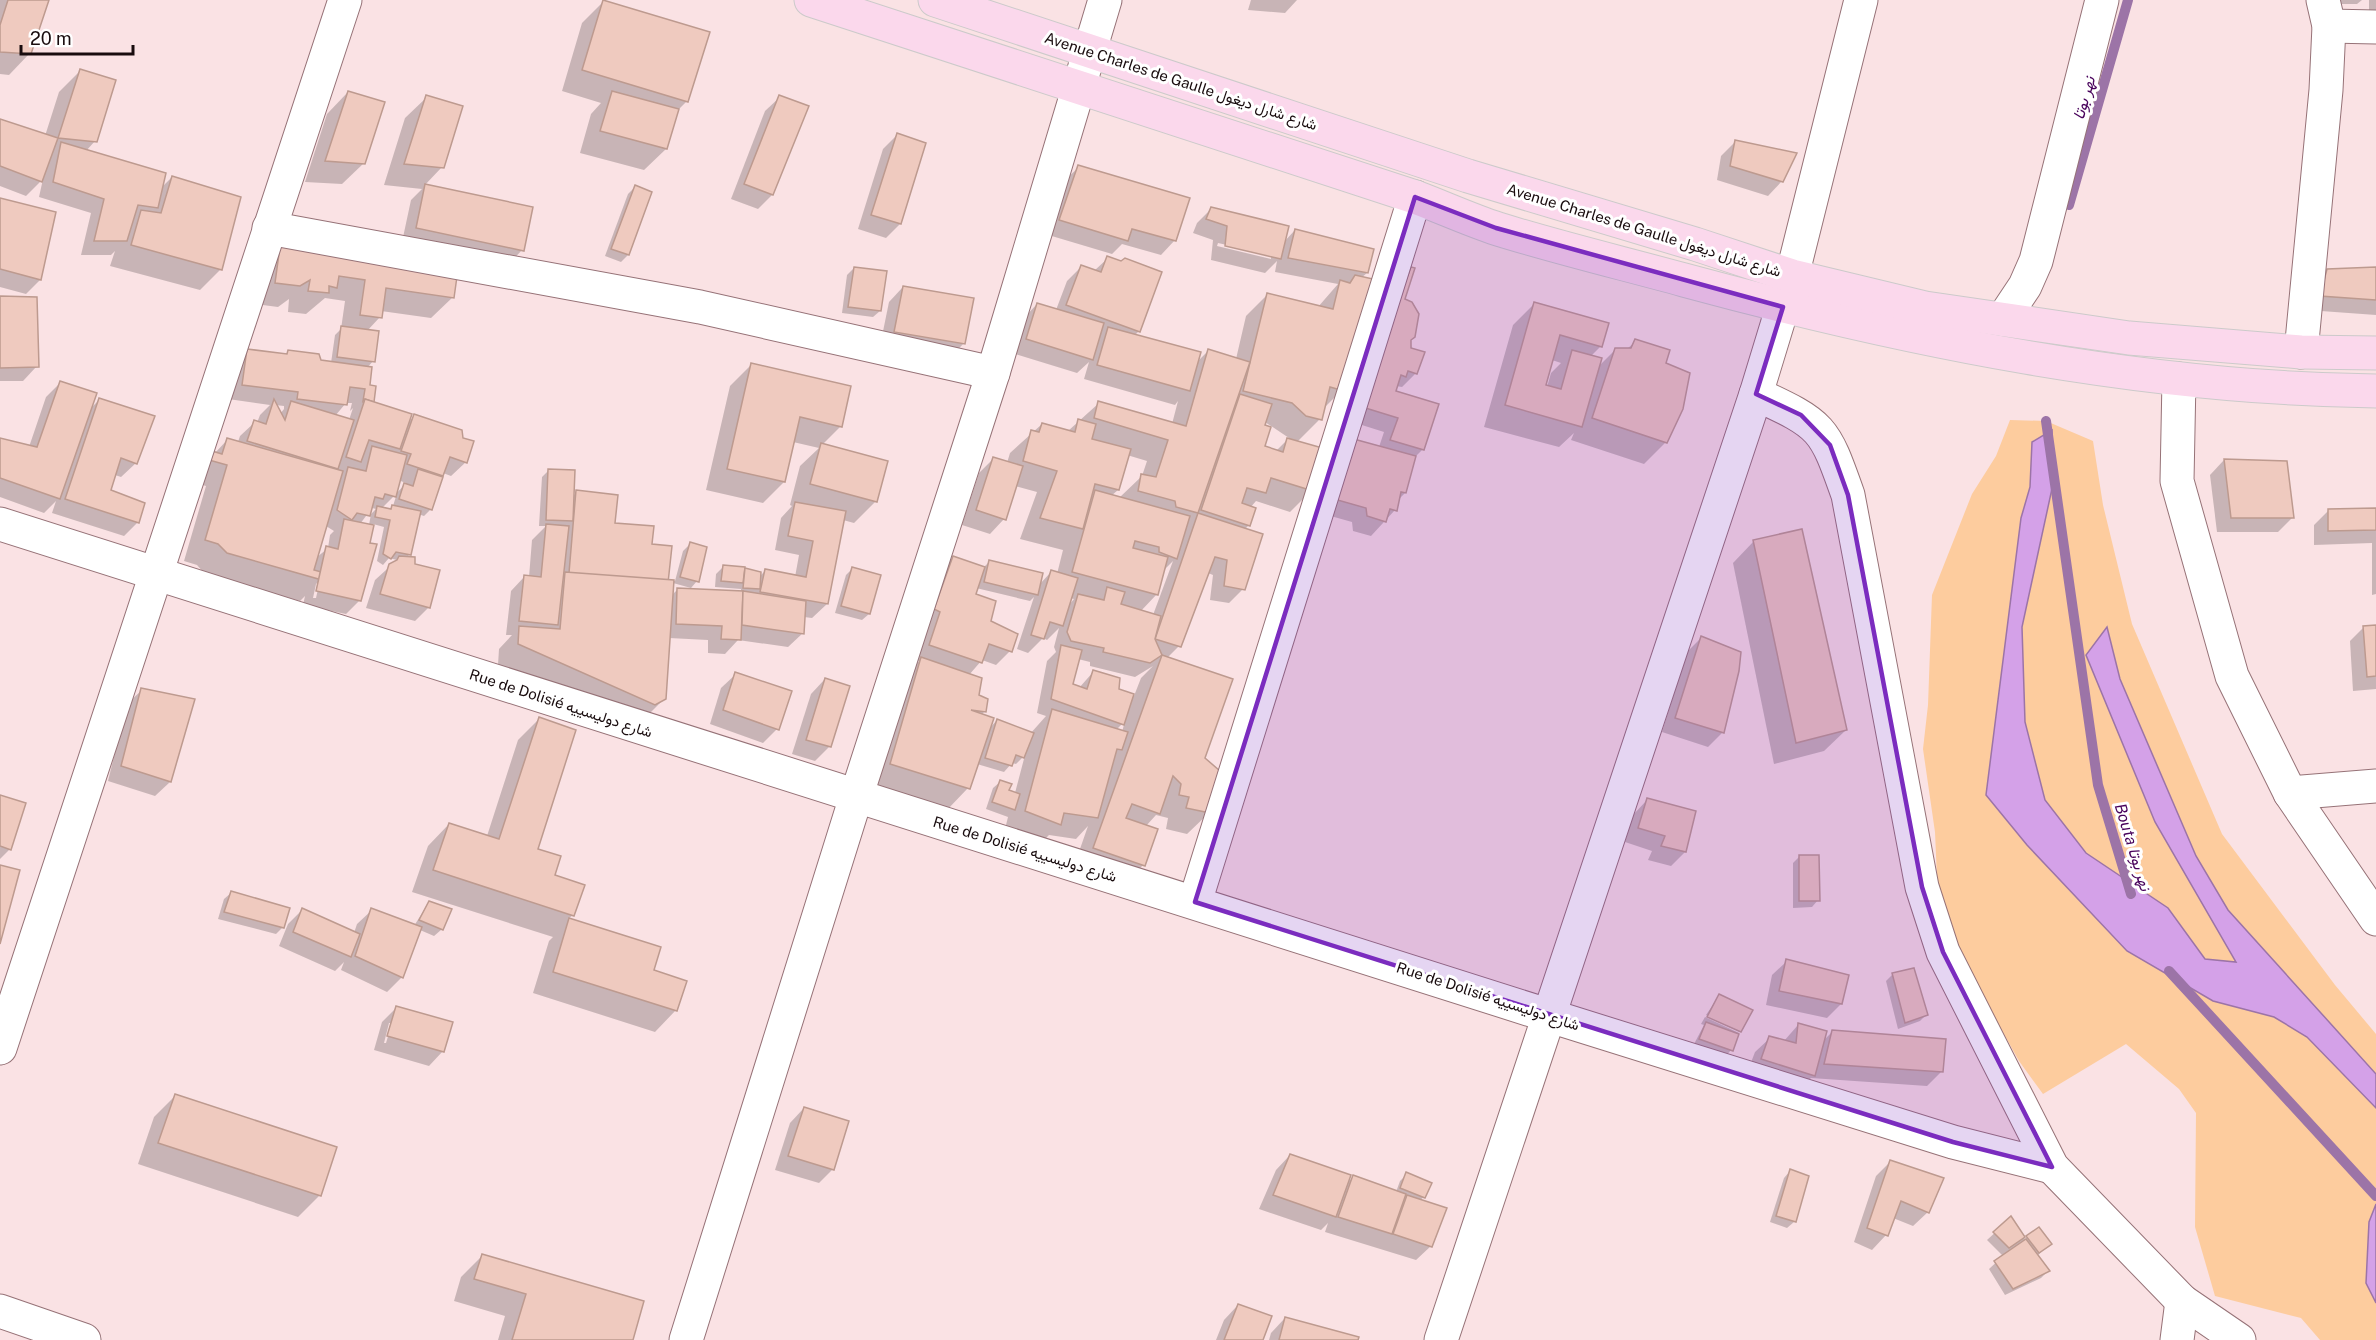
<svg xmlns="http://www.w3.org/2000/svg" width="2376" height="1340" font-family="'Public Sans',Vazirmatn,sans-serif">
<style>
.green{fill:#fdcc9e}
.water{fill:#d4a1e8;stroke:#9c74a7;stroke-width:1.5}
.shadow{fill:#0003;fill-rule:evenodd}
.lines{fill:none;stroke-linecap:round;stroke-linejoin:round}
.stream{stroke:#9c74a7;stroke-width:10}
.building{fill:#efcabf;stroke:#bd9a8f;stroke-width:1.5}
.minor-casing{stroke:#967277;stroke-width:35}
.major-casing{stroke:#cccaca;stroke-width:35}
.minor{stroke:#fff;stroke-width:33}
.major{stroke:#fbd8ec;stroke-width:33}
.marked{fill:#7b2cbf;fill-opacity:0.2;stroke:#7b2cbf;stroke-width:4.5;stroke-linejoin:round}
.labels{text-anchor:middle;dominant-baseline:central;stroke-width:6;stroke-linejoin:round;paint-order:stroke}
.street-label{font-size:15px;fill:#190c0e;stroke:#fff}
.water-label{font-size:16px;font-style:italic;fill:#48025b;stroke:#fff}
</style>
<rect width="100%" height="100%" fill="#fae2e4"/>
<path class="green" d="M2010 420 2046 421 2093 441 2103 505 2132 624 2222 834 2335 985 2376 1034V1340H2320L2301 1318 2215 1296 2195 1227 2196 1113 2179 1089 2126 1044 2043 1094 2019 1061 1958 952 1938 901 1935 832 1923 749 1928 705 1932 595 1972 494 1996 456Z"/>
<g class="water">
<path d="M2052 430 2053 484 2022 627 2025 722 2045 800 2086 853 2168 908 2205 959 2236 962 2155 822 2086 655 2107 627 2120 679 2196 856 2228 910 2376 1074V1108L2307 1037 2274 1017 2213 1001 2127 951 2027 845 1986 795 2021 518 2030 487 2032 442Z"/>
<path d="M2376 1204V1303L2366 1283 2369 1222Z"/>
</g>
<g class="shadow">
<path d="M0 0H47L30 53 9 75 0 74Z"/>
<path d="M1251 0H1297L1285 13 1248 10Z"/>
<path d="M2333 0H2362L2357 4H2333Z"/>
<rect x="2369" y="0" width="7" height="19"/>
<path d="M603 2 687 101 676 112 666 149 644 170 580 153 591 114 601 103 562 91 582 23Z"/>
<path d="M80 71 95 141 86 151 161 188 172 177 221 269 200 290 110 266 115 251 111 255H81L91 213 39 197 43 179 26 196 0 186V121L45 136 59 92Z"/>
<path d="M348 92 364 163 342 184 305 182 327 114Z"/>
<path d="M427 97 442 167 424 186 532 208 522 250 508 265 402 242 411 200 422 189 384 185 405 118Z"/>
<path d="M780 97 772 195 758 209 731 199 765 111Z"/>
<path d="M897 135 900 224 886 238 858 229 883 149Z"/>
<path d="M1735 142 1782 181 1768 196 1717 180 1721 156Z"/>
<path d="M1079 167 1175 240 1161 255 1122 244 1112 254 1045 234 1064 181Z"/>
<path d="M635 187 650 193 628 255 621 262 605 256 628 194Z"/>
<path d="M0 199 40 280 26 294 0 287Z"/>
<path d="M1211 209 1283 243 1295 230 1367 273 1361 278 1342 390 1323 409 1320 419 1297 442 1312 490 1290 512 1256 501 1250 508 1249 525 1244 530 1243 589 1229 603 1210 600 1213 575 1208 573 1179 646 1167 658 1203 759 1209 813 1187 834 1166 829 1168 818 1156 815 1146 826 1143 865 1122 887 1073 869 1088 826 1076 839 1049 835 1038 846 1004 833 1008 817 986 809 993 788 1000 782 1007 791 1015 793 1025 755 1016 764 1012 763 1004 772 977 764 968 788 947 810 870 785 900 680 919 661 915 660 939 572 953 558 983 568 989 562 1039 585 1051 572 1057 574 1063 550 1020 539 1037 492 1015 486 1004 519 990 534 962 525 979 473 993 459 1007 463 1010 453 1042 424 1068 431 1099 403 1172 424 1178 401 1175 405 1084 379 1089 362 1077 373 1012 353 1023 319 1037 304 1056 310 1067 281 1081 267 1094 271 1108 258 1160 272 1138 332 1134 336 1197 362 1208 351 1236 359 1246 316 1268 294 1318 307 1338 284 1275 272 1277 261 1265 273 1211 260 1213 240 1193 233 1197 223ZM1218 243 1271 255V259L1217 246ZM1265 422 1289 438 1276 451 1263 447ZM1127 455 1147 461 1142 476 1119 498 1111 496 1118 490ZM1173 561 1153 615 1140 612 1157 594 1163 571ZM976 588 1030 601 1034 597 1017 649 1028 653 1043 638 1047 640 1059 628 1054 647 1056 652 1047 661 1037 713 1046 716 1030 734 997 720 989 729 981 715 985 711 969 675 982 660 996 665 1010 651 974 595ZM1070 598 1074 599 1068 606ZM1078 659 1090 662V666L1135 677 1153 666 1141 678 1134 696 1117 690 1094 671 1079 688 1072 685ZM1125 721 1122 732 1116 730Z"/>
<path d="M281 240 453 297 431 318 381 311 380 317 367 331 373 361 367 368 372 403 408 423 414 416 466 462 451 476 443 473 431 509 424 516 418 514 410 554 406 558 414 565 429 607 415 621 366 608 375 580 397 560 389 558 383 565 377 561 384 527 373 524 360 600 346 614 303 605 305 596 300 601 205 574 197 565 184 561 206 486 189 481 228 439 238 442 240 436 255 422 257 423 260 415 270 405 228 399 233 365 247 351 285 355 288 352 331 363 335 335 341 329 345 301 325 298 306 314 288 312 289 299 278 307 255 304ZM346 403H352L350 411 353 408 349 420 335 416ZM275 405 284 406V409L280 414ZM398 480 406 483 395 495ZM397 493 393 506 389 510 382 508ZM372 508 376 509 371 514 369 525 360 524ZM326 526 334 531 330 535 328 548 316 558ZM320 580 316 598H313L316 584Z"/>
<path d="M854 268 880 311 873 317 842 313 847 275Z"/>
<path d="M1411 268 1403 300 1416 373 1402 387 1396 386 1394 392 1423 449 1414 458 1405 493 1398 500 1395 510 1371 536 1353 531 1352 522 1320 513 1379 447 1384 432 1346 420 1397 283Z"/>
<path d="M2376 269V315L2307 310 2313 285 2328 271Z"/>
<path d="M903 287 964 343 950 358 880 346 889 302Z"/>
<path d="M0 298 37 366 23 381H0Z"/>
<path d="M1534 304 1601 346 1591 356 1597 368 1616 349H1627L1636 341 1664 364 1666 442 1644 464 1571 440 1574 433 1559 447 1484 427 1513 325ZM1552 360 1561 363 1551 373 1547 387 1544 386Z"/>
<path d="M751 365 841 426 822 445 876 501 854 523 843 520 827 604 812 618 804 617 803 633 788 647 738 640 725 654 708 653V640L669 638 665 698 643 720 498 665 499 649 512 635H506L511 591 525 576 529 577 532 540 546 526H539L542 477 549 470 572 497 577 492 614 524 651 546 667 581H675L683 551 690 544 697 581 691 588 673 583 672 595 678 589 741 592V589L715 587 716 574 723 567 759 573V577L765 571 795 577 799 555 775 550 781 518 792 506 790 505 800 466 819 448 793 442 784 482 763 503 706 490 730 386Z"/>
<path d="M60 383 90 409 99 400 136 463 121 477 115 475 110 491 138 522 124 536 52 513 56 501 44 513 0 497V440L29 447 46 397Z"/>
<path d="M2224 460 2292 518 2278 532H2217L2210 475Z"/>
<path d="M2329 510H2376V594L2372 595V543L2314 545V525Z"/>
<path d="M1754 541 1846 730 1824 751 1774 764 1733 563Z"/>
<path d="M853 568 869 614 862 620 835 613 846 575Z"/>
<path d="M2364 627H2376V689L2353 691 2350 641Z"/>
<path d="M1701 638 1738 671 1722 733 1708 747 1662 732 1687 652Z"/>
<path d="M736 674 777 729 763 743 710 724 721 688Z"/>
<path d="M825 679 830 746 815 761 792 754 811 694Z"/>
<path d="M142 690 170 782 155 796 108 781 127 704Z"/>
<path d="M539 719 536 850 573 915 568 919 659 948 652 971 676 1010 655 1032 533 993 549 941 553 937 412 892 428 846 449 824 487 836 518 740Z"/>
<path d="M0 797 10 849 0 859Z"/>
<path d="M1647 800 1685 852 1671 866 1648 860 1652 851 1625 842 1633 815Z"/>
<path d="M1800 856 1818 900 1812 907 1793 908V863Z"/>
<path d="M231 893 283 927 276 934 218 919 224 899Z"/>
<path d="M429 902 450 910 441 930 434 936 420 930 402 977 387 992 341 970 344 962 335 971 279 946 288 924 302 910 354 933 357 924 372 910 414 926Z"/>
<path d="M1787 961 1841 1004 1827 1018 1766 1005 1772 975Z"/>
<path d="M1893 974 1927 1014 1920 1021 1898 1029 1886 981Z"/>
<path d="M1719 996 1751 1011 1740 1032 1706 1015Z"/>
<path d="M396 1008 443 1051 429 1066 374 1050 382 1022ZM389 1023H392L386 1043H384Z"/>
<path d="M1705 1017 1739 1033 1731 1050 1725 1057 1693 1046 1704 1025 1701 1024Z"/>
<path d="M1798 1025 1822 1042 1833 1031 1941 1072 1927 1086 1811 1078 1799 1089 1747 1073 1755 1052 1770 1038 1784 1041Z"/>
<path d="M175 1096 335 1148 319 1196 298 1217 138 1164 154 1117Z"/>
<path d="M804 1108 833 1169 819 1183 775 1170 790 1123Z"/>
<path d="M1290 1155 1347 1183 1354 1176 1396 1192 1400 1181 1407 1174 1424 1197 1420 1200 1431 1246 1416 1260 1325 1232 1328 1223 1321 1230 1259 1209 1276 1170Z"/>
<path d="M1890 1162 1928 1212 1913 1226 1893 1218 1886 1235 1872 1250 1854 1242 1876 1176Z"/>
<path d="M1790 1171 1807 1177 1794 1222 1787 1228 1770 1222 1784 1178Z"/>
<path d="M2011 1218 2025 1239 2027 1237 2050 1244 2037 1256 2048 1271 2041 1278 2005 1295 1989 1269 2003 1256 1987 1240Z"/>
<path d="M482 1256 632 1340H498L505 1316 454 1301 461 1277Z"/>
<path d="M1238 1305 1261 1340H1216L1224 1320Z"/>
<path d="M1285 1318 1357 1340H1269L1271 1333Z"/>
</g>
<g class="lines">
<g class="stream">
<path d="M2069 205 2128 0"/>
<path d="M2046 421 2098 785 2131 894"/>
<path d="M2169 971 2376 1196"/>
</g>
</g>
<g class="building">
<path d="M8 0H49L31 54 0 52V25Z"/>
<path d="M603 0 710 32 688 102 582 70Z"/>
<path d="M80 69 116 80 97 142 58 138Z"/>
<path d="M348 91 385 102 365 164 325 161Z"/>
<path d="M612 91 679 109 667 149 600 131Z"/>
<path d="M426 95 463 106 444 168 404 164Z"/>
<path d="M779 95 809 106 773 195 744 184Z"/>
<path d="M0 119 58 138 42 182 0 166Z"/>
<path d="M897 133 926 143 901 224 871 215Z"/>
<path d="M1735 140 1797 153 1783 182 1730 166Z"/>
<path d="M61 142 166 173 158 208 138 205 127 241H94L104 199 53 182Z"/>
<path d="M1078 165 1190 198 1176 241 1132 229 1128 241 1059 220Z"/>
<path d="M172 176 241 197 222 270 131 245 141 210 161 213Z"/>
<path d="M425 184 533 207 524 251 416 228Z"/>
<path d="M635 185 652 192 629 255 611 249Z"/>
<path d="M0 198 56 212 41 280 0 269Z"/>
<path d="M1211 207 1289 226 1281 259 1225 246 1227 226 1206 219Z"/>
<path d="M1295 229 1374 249 1368 273 1288 258Z"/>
<path d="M281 239 459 262 454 298 386 288 382 318 360 315 365 280 339 276 337 288 329 286V293L308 291 310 280 300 286 275 283Z"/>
<path d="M1107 256 1121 261 1125 258 1162 272 1140 332 1066 305 1081 265 1101 272Z"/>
<path d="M854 267 887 271 881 311 848 307Z"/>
<path d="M1411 267 1415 268 1405 299 1412 302 1419 314 1415 337 1411 340V348L1425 352 1417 374 1408 371 1406 377 1401 375 1396 391 1439 404 1424 450 1390 440 1398 418 1359 406Z"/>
<path d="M2376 267V300L2320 296 2327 269Z"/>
<path d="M1355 275 1373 279 1344 391 1330 387 1322 420 1306 416 1292 403 1243 391 1267 293 1333 309 1340 280 1350 283Z"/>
<path d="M903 286 974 298 965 344 894 332Z"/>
<path d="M0 296 37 297 39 367 0 368Z"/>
<path d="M1534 302 1609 323 1602 347 1560 335 1546 385 1561 389 1572 350 1602 358 1582 427 1505 405Z"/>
<path d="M1037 303 1104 323 1093 360 1026 339Z"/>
<path d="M341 326 379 331 375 362 337 357Z"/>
<path d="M1108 327 1201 352 1190 391 1097 365Z"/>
<path d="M1635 339 1670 350 1666 363 1690 373 1683 409 1667 443 1592 418 1615 348H1631Z"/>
<path d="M247 349 287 354 288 350 319 354 321 360 372 367 370 385 376 386 374 402 365 399 363 401 365 389 350 387 347 405 297 399 298 392 242 385Z"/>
<path d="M1208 349 1250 362 1198 513 1176 507 1175 501 1138 491 1141 474 1156 477 1168 440 1094 418 1098 401 1186 426Z"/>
<path d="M751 363 851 386 842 427 800 417 785 482 727 469Z"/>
<path d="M60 381 97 393 60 499 0 478V438L37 447Z"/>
<path d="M1240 394 1272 404 1265 425 1271 427 1265 446 1283 452 1287 438 1326 449 1313 491 1271 478 1266 493 1247 488 1242 503 1256 508 1250 526 1201 510Z"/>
<path d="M99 398 155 416 137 464 121 458 111 490 145 503 139 523 65 499Z"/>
<path d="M274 399 285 420 291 401 354 420 338 469 247 441 254 420 266 424Z"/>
<path d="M365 399 412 414 400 449 369 440 361 462 346 457Z"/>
<path d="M414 414 462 430 463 438 474 441 467 463 450 457 443 476 407 464 411 454 401 451Z"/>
<path d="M1078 419 1096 424 1092 439 1131 449 1119 490 1095 484 1083 529 1040 518 1057 471 1023 461 1031 430 1039 432 1042 423 1075 432Z"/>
<path d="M227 438 343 471 314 570 325 573 322 580 227 553 218 544 205 540 227 465 209 460 212 451 222 454Z"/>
<path d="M1350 438 1416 456 1406 493 1401 492 1397 511 1390 509 1386 522 1367 516 1366 508 1334 499Z"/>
<path d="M821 443 888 461 877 502 810 484Z"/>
<path d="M372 446 407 455 396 497 385 494 383 499 375 497 370 516 357 513 352 520 337 510 348 467 366 471Z"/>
<path d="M993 457 1023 466 1006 520 976 510Z"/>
<path d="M2224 459 2287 461 2294 518H2231Z"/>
<path d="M418 469 443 477 432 510 399 499 404 483 413 486Z"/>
<path d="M548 469 575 470 573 521 546 520Z"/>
<path d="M576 490 618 495 615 523 654 526 652 544 672 546 668 583 569 573Z"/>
<path d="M1095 490 1190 516 1177 559 1159 552V547L1135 541 1133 548 1168 557 1158 595 1072 572Z"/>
<path d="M795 502 846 511 828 604 760 592 765 569 806 577 813 541 788 536Z"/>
<path d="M392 505 421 511 411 555 396 552 391 559 383 554 390 520 375 517 377 506 391 509Z"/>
<path d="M2376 508V530L2328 531V509Z"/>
<path d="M1198 513 1263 534 1245 590 1224 586 1227 560 1215 557 1181 647 1155 639Z"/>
<path d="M344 519 374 525 370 543 377 544 361 601 316 591 326 546 338 549Z"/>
<path d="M546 524 569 526 558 625 519 621 524 575 541 577Z"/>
<path d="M1802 529 1847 730 1796 743 1753 540Z"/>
<path d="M690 542 707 547 699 582 680 577Z"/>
<path d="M399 556 415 557V564L440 570 430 608 380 594 389 564 397 560Z"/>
<path d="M953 556 985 567 976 594 996 601 991 621 1018 634 1012 652 989 644 982 663 929 645 940 612 934 609Z"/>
<path d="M989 560 1043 573 1038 595 984 582Z"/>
<path d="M723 565 745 567 743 583 721 581Z"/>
<path d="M852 567 881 575 870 614 841 606Z"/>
<path d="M745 568 761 572 760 589 743 588Z"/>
<path d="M1051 570 1078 578 1063 626 1050 622 1044 639 1031 635Z"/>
<path d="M565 572 674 580 666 699 655 705 518 644 519 626 560 629Z"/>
<path d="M1107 587 1125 592 1121 604 1161 616 1155 639 1162 655 1150 663 1103 652 1104 648 1071 641 1067 632 1078 594 1104 600Z"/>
<path d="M677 588 743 591 741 640 721 639 722 626 676 624Z"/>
<path d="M743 591 806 601 804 634 742 625Z"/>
<path d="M2376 625V676L2367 677 2363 626Z"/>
<path d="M1701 636 1741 652 1739 671 1724 733 1675 718Z"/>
<path d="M1061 645 1082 650 1073 684 1087 689 1093 670 1120 678 1119 689 1134 694 1124 725 1051 699Z"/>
<path d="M1162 655 1233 679 1205 758 1220 771 1210 813 1186 808 1189 797 1179 795 1181 784 1173 776 1160 814 1132 804 1126 818 1158 829 1145 866 1093 848Z"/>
<path d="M921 657 982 678 979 695 988 699 986 712 971 710 994 718 970 789 890 764Z"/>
<path d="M735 672 792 691 779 730 723 710Z"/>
<path d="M825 678 850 686 831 747 806 740Z"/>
<path d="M141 688 195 699 171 782 121 766Z"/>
<path d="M1052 709 1128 732 1122 750 1117 749 1098 818 1064 813 1061 825 1025 811Z"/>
<path d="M539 717 576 730 538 849 561 856 555 875 585 885 574 916 433 870 449 823 499 839Z"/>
<path d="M997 719 1034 733 1024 758 1016 755 1012 766 985 758Z"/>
<path d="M1000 780 1012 784 1009 790 1020 794 1015 810 992 802Z"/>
<path d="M0 795 26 803 11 850 0 846Z"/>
<path d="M1647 798 1696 811 1686 852 1661 846 1665 836 1638 828Z"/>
<path d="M1799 855H1819L1820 901H1799Z"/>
<path d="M0 865 20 870 0 944Z"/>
<path d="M231 891 290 908 284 928 224 912Z"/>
<path d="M429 901 452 909 443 930 419 920Z"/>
<path d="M302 908 360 934 351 957 293 932Z"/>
<path d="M371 908 422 927 403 978 355 956Z"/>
<path d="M569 918 661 947 654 970 687 981 677 1011 553 972Z"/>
<path d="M1786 959 1849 975 1842 1004 1779 991Z"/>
<path d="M1914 968 1928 1015 1905 1023 1892 973Z"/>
<path d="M1719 994 1753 1010 1741 1032 1707 1017Z"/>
<path d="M396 1006 453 1022 444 1052 387 1036Z"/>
<path d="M1706 1022 1739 1034 1733 1051 1699 1039Z"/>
<path d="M1798 1023 1827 1031 1815 1076 1761 1059 1769 1036 1796 1043Z"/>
<path d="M1832 1030 1946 1039 1943 1072 1824 1064Z"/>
<path d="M175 1094 337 1147 321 1196 158 1143Z"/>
<path d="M804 1107 849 1121 834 1170 788 1156Z"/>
<path d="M1290 1154 1351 1175 1336 1217 1273 1195Z"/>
<path d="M1890 1160 1944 1178 1929 1213 1901 1201 1888 1236 1867 1228Z"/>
<path d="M1790 1169 1809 1176 1796 1222 1776 1216Z"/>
<path d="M1406 1172 1432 1183 1425 1198 1400 1188Z"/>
<path d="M1353 1175 1406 1194 1392 1234 1338 1217Z"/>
<path d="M1407 1195 1447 1208 1432 1247 1393 1234Z"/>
<path d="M2011 1216 2025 1237 2009 1248 1993 1232Z"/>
<path d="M2039 1227 2052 1244 2039 1253 2026 1236Z"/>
<path d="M2026 1239 2050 1271 2013 1289 1994 1261Z"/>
<path d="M482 1254 644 1301 633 1340H512L526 1294 474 1279Z"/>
<path d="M1238 1304 1272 1316 1263 1340H1224Z"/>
<path d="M1285 1317 1359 1337 1358 1340H1279Z"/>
</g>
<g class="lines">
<g class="minor-casing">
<g id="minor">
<path d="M2329 26 2376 27"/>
<path d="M269 228 700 307 993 373"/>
<path d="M2003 319 2025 286 2036 261 2102 0"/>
<path d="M2301 352 2326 90 2329 26 2323 0"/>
<path d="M2179 379 2177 481 2232 676 2290 793 2376 919"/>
<path d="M1756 394C1823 425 1824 427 1848 495L1922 887 1943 952 2052 1167 2182 1301 2239 1340"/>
<path d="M0 524 1547 1015 1953 1142 2052 1167"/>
<path d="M2290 793 2376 786"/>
<path d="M1195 902 1415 197"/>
<path d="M0 1048 345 0"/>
<path d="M0 1311 84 1340"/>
<path d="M686 1340 856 797 993 373 1105 0"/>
<path d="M1441 1340 1756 394 1792 276 1861 0"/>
<path d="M2177 1340 2182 1301"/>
</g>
</g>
<g class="major-casing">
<g id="major">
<path d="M811 0 1415 197C1442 207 1470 220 1498 229 1559 248 1622 263 1684 280 1909 341 2142 388 2376 391"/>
<path d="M935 0 1468 176 1695 244 1792 276 1925 308 2129 338 2301 352 2376 353"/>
</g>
</g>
<use href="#minor" class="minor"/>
<use href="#major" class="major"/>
</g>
<path class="marked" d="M1415 197 1496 228 1783 307 1756 394 1801 415 1830 445 1848 495 1922 887 1943 952 2052 1167 1953 1142 1195 902Z"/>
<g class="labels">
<g class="street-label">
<text transform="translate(1181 81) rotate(18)">Avenue Charles de Gaulle شارع شارل ديغول</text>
<text transform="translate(1644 230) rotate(17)">Avenue Charles de Gaulle شارع شارل ديغول</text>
<text transform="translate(561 703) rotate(18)">Rue de Dolisié شارع دوليسييه</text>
<text transform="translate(1025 849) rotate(17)">Rue de Dolisié شارع دوليسييه</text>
<text transform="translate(1488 996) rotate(18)">Rue de Dolisié شارع دوليسييه</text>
</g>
<g class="water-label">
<text transform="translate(2084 98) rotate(-74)">نهر بوتا</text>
<text transform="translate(2133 847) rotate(73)">Bouta نهر بوتا</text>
</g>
</g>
<path d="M21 45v9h112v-9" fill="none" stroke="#190c0e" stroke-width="3"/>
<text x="30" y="45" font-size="18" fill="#190c0e" stroke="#ffffff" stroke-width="4.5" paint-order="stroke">20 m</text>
</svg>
